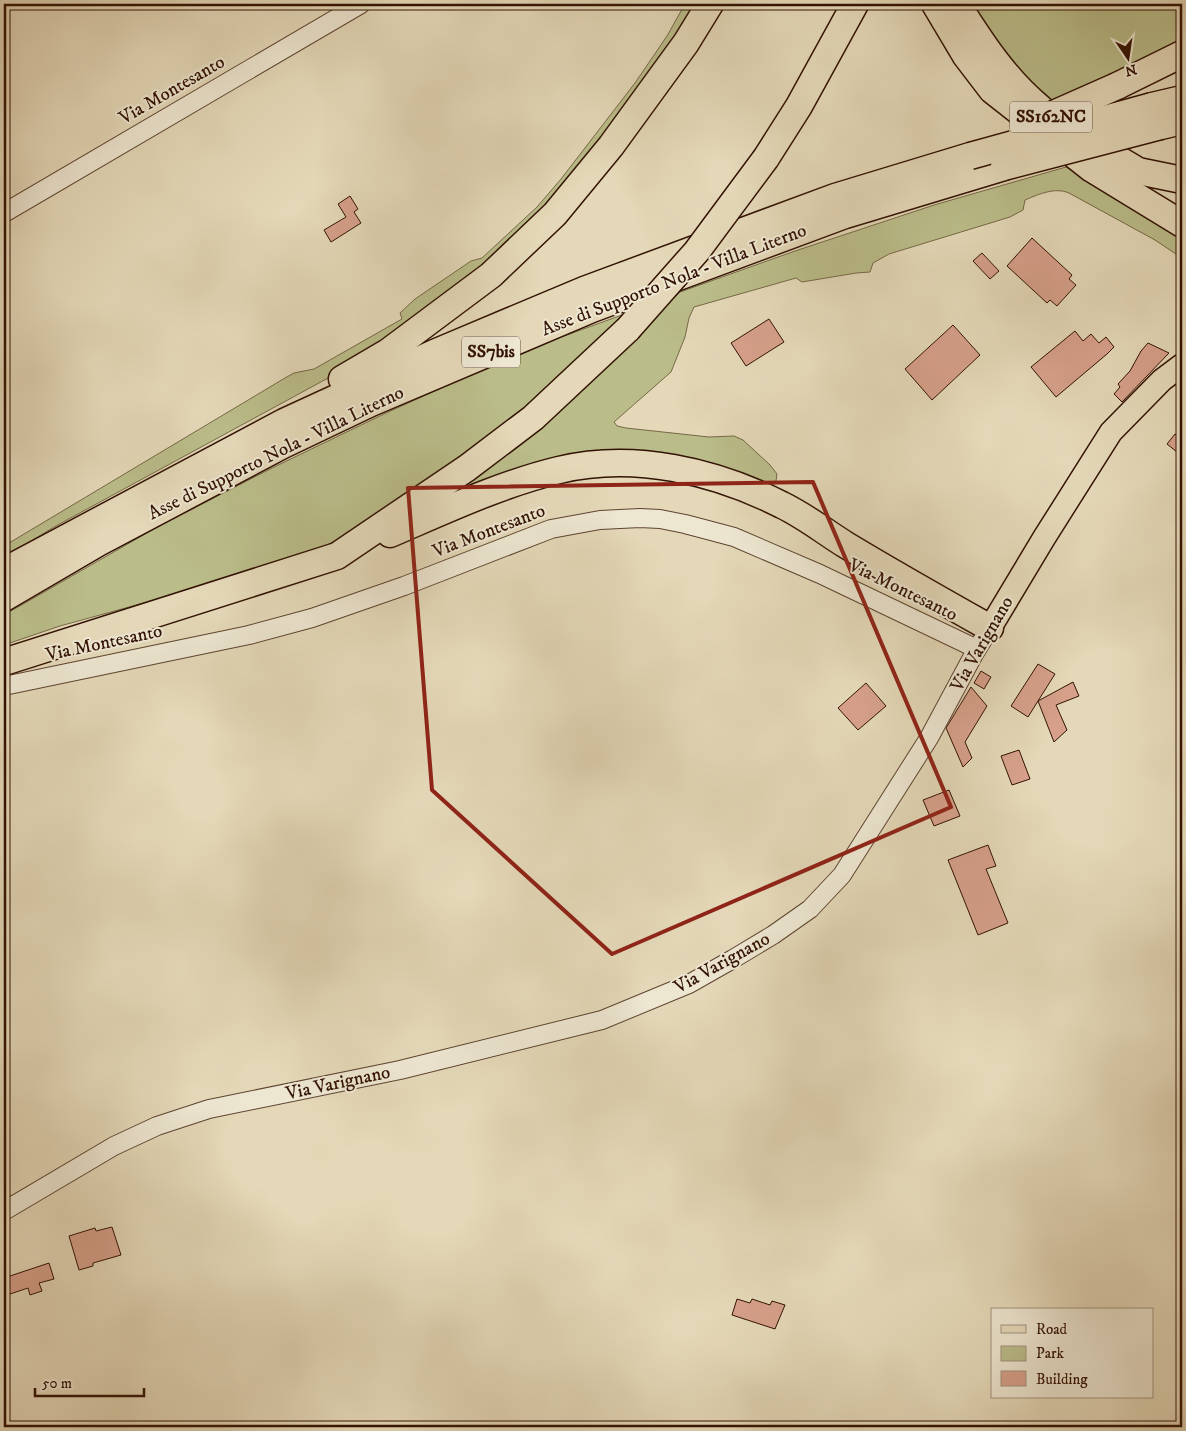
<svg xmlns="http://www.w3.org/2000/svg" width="1186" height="1431" font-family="'IM FELL DW Pica',serif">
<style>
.green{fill:#babd8a;stroke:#766846}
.building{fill:#d6a08a;stroke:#321203}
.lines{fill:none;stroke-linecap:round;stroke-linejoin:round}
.minor-casing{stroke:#5e4430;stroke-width:20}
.major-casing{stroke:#321203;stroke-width:25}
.highway-casing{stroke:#321203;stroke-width:29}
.minor{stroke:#ede6d1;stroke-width:18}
.major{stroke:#e4d8b8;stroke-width:22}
.highway{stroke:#e4d8b8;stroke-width:26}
.highway-bridge-casing{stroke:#321203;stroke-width:29;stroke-linecap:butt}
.highway-bridge{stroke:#e4d8b8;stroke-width:26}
.marked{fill:none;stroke:#8f2418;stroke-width:4;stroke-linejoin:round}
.labels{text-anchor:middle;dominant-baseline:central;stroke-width:4;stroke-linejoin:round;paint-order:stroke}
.shield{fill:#ede6d1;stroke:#6a5241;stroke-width:1}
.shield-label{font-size:18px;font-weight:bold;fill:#321203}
.street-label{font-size:19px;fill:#321203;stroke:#ede6d1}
</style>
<rect width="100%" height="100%" fill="#e4d8b8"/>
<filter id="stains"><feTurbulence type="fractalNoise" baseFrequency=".004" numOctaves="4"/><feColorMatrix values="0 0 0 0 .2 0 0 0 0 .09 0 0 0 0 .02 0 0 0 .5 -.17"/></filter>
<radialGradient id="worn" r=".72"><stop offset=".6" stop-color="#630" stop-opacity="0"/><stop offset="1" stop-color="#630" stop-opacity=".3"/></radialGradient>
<g class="green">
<path d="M685 4H701L669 54 518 240 376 352 54 527 4 558V546L285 378 294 373 314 369 402 319 400 313 415 299 471 261 482 258 537 207 561 179 635 83 667 36Z"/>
<path d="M965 4H1182V43L1047 105Z"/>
<path d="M1066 167 1182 236V258L1155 240 1069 193C1055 187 1039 194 1025 200L1023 210 1010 217 889 254 873 263 870 272 856 273 802 282 796 278 694 307 689 318 685 337 671 372 614 422 617 426 626 428 709 437 734 436 743 440 770 465 777 474 776 481 770 488 656 459 439 499 519 446 566 405 680 292 795 251 934 205Z"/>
<path d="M630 312 533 405 386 512 335 541 306 555 249 574 60 626 4 645V615L159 526 272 468 386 413 523 351Z"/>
</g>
<g class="building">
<path d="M350 196 358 209 354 212 361 223 331 242 324 230 346 217 338 204Z"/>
<path d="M1032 238 1072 275 1069 279 1076 285 1057 306 1050 300 1047 303 1007 266Z"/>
<path d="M982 253 999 271 990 279 973 261Z"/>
<path d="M769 319 784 342 746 366 731 343Z"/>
<path d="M953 325 980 355 932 400 905 369Z"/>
<path d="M1075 331 1083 341 1091 334 1099 343 1106 337 1114 347 1107 354 1056 397 1031 367Z"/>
<path d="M1148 343 1169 353 1122 402 1114 394 1120 387 1118 384 1130 371 1141 351Z"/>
<path d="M1175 434 1182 439V445L1177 452 1167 444Z"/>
<path d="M1038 664 1055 674 1038 701 1073 682 1079 696 1056 705 1067 730 1054 742 1038 701 1028 717 1011 706Z"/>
<path d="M981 671 991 677 984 689 974 683Z"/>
<path d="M866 683 886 706 858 730 838 708Z"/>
<path d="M971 687 987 706 965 742 972 758 963 767 946 728Z"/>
<path d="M1019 750 1030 779 1012 785 1001 756Z"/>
<path d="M949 790 960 816 934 826 923 800Z"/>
<path d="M988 845 996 866 986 869 1008 923 978 935 948 860Z"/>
<path d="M112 1227 121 1255 93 1263V1266L79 1270 69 1236 95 1228 96 1231Z"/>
<path d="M49 1263 54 1279 39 1283 42 1291 30 1295 28 1288 4 1296V1278Z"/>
<path d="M737 1299 750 1303 752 1299 770 1305 772 1301 785 1305 775 1329 732 1315Z"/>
</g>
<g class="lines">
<g class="minor-casing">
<g id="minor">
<path d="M4 213 361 4"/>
<path d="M4 686 249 635 312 618 404 586 551 529 600 520 640 518 660 519 685 524 734 537 820 574 977 649"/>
<path d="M4 1211 114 1146 157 1126 209 1109 400 1070 602 1020 689 984 733 959 773 935 810 909 842 875 929 738 974 654 990 628"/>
</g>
</g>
<g class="major-casing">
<path id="major" d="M990 628 1044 538 1111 432 1162 380 1182 365"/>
</g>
<g class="highway-casing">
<g id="highway">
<path d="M935 4 966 56 992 90 1092 169 1182 224"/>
<path d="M957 4C981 42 1005 79 1040 108"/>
<path d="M1117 86 1182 54"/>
<path d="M1152 106 1182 99"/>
<path d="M1161 126 1182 121"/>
<path d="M1078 135 1138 171 1182 180"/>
<path d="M766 158 799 106 855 4"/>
<path d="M342 379 388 352 491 275 555 214 611 146 686 43 710 4"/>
<path d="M390 534C446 510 501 484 559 470 634 452 715 471 782 505 805 516 825 532 846 545 894 574 942 601 990 628"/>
<path d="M4 571 284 422 434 353 584 290 835 197 970 156"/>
<path d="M4 598 98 543 283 445 371 403 592 309 845 215 1004 167"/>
<path d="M4 662 337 556 467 468 533 418 628 329"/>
</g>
</g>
<use href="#minor" class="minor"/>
<use href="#major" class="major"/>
<use href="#highway" class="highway"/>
<g class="highway-bridge-casing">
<g id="highway-bridge">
<path d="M1022 128 1117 86"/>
<path d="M970 156 1152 106"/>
<path d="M1004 167 1161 126"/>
<path d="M628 329 697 251 766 158"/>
</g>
</g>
<use href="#highway-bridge" class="highway-bridge"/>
</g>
<path class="marked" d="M813 482 951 807 612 954 432 790 408 488Z"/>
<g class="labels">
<g class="shield">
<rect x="1010" y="101.5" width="82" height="31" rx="4"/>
<rect x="462" y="336.5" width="58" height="31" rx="4"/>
</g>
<g class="shield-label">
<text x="1051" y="117">SS162NC</text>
<text x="491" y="352">SS7bis</text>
</g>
<g class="street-label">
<text transform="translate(172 90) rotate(-30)">Via Montesanto</text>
<text transform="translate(674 280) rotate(-21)">Asse di Supporto Nola - Villa Literno</text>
<text transform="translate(276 453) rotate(-26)">Asse di Supporto Nola - Villa Literno</text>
<text transform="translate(489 531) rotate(-21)">Via Montesanto</text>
<text transform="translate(903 590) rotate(26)">Via Montesanto</text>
<text transform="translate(104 643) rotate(-12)">Via Montesanto</text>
<text transform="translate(982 644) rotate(-60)">Via Varignano</text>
<text transform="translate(722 963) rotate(-29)">Via Varignano</text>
<text transform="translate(338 1083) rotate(-12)">Via Varignano</text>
</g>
</g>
<rect width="1186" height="1431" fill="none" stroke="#e4d8b8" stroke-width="20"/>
<rect x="5" y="5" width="1176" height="1421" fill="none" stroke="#321203" stroke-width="2.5"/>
<rect x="10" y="10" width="1166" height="1411" fill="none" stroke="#321203"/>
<rect x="991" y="1308" width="162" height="90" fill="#ede6d1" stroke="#a2917f"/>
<rect x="1001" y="1325" width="25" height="8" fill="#e4d8b8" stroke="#a2917f"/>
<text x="1036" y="1334" font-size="15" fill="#321203">Road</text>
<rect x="1001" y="1346" width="25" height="15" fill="#babd8a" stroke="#a2917f"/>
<text x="1036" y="1358" font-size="15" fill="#321203">Park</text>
<rect x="1001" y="1371" width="25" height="15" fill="#d6a08a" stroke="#a2917f"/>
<text x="1036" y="1384" font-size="15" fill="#321203">Building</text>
<g transform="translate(1128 58) rotate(167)" stroke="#ede6d1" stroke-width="4" paint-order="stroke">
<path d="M0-4L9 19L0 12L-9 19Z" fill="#321203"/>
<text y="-8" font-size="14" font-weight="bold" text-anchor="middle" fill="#321203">N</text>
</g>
<path d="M35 1388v8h109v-8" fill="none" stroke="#321203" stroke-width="2.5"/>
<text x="42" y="1388" font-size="15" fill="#321203" stroke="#ede6d1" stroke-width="4" paint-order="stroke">50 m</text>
<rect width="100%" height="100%" filter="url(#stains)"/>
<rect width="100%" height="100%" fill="url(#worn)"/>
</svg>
